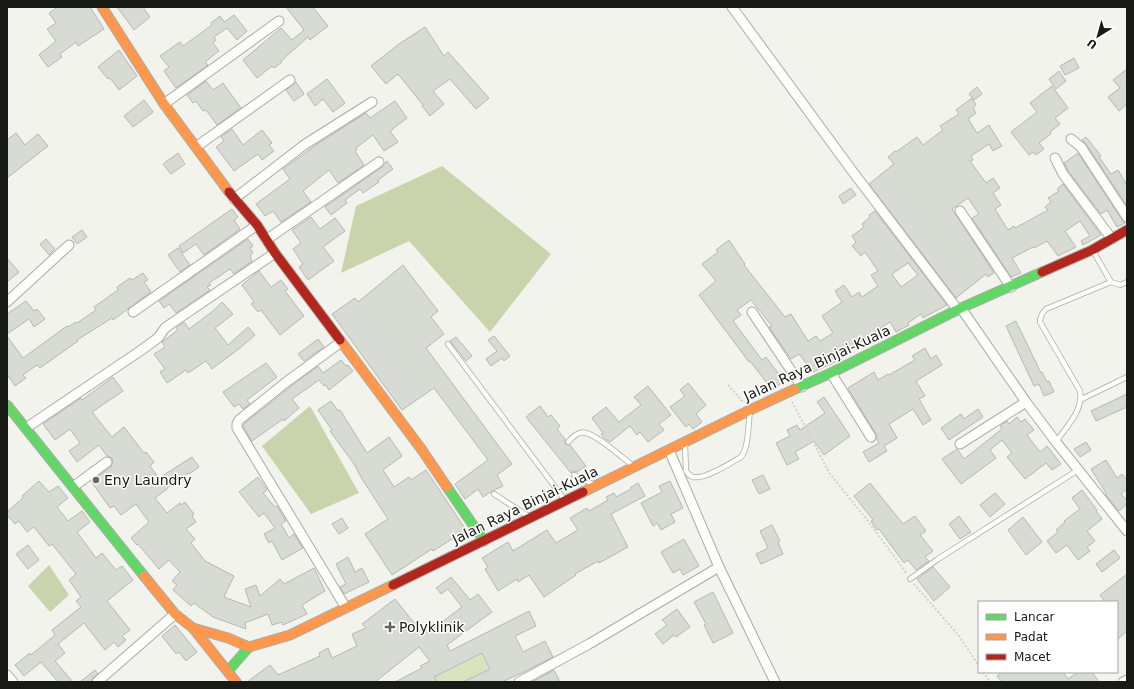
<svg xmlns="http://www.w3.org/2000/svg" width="1134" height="689" font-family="'DejaVu Sans',sans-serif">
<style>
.green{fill:#d9e4be}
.forest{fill:#c9d4ad}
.building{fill:#d8dad4;stroke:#b7b8b3;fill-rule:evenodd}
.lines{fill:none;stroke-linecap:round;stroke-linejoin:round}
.lane-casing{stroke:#abaca7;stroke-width:6}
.street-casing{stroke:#abaca7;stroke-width:11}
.fast-casing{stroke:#abaca7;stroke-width:11}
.slow-casing{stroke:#abaca7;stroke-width:11}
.jam-casing{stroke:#abaca7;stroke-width:11}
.path{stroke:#d0d1ce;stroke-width:2;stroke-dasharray:2 2;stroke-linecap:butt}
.lane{stroke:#fdfdfc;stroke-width:4.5}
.street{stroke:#fdfdfc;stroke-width:9}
.fast{stroke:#63d668;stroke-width:9}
.slow{stroke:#ff974d;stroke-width:9}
.jam{stroke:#b3261e;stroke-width:9}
.poi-dot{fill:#646660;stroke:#fff;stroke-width:1.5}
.labels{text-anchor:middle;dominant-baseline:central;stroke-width:3;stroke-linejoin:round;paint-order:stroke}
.street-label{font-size:14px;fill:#181a15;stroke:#fff}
.poi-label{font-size:14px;fill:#181a15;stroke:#fff;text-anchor:start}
</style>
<rect width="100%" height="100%" fill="#f1f3ec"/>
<path class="green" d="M482 653 490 669 463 682H437L434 677Z"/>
<g class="forest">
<path d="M442 166 551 254 490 332 409 241 341 273 356 206Z"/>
<path d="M310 406 359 493 311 514 262 446Z"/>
<path d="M49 565 69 595 50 612 28 586Z"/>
</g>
<g class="building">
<path d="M58 7H90L104 29 78 46 76 42 60 54 62 57 48 67 39 55 56 41 47 29 56 23 49 13Z"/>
<path d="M117 7H143L150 17 134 30Z"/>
<path d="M286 7H313L328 26 310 40 308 37 281 61 282 62 274 68 272 66 257 78 243 60 281 28 292 40 304 30Z"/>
<path d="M234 15 247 31 237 40 227 28 214 37 216 40 213 43 219 51 205 62 208 65 176 88 164 71 169 67 160 56 180 42 183 46 212 25 211 23 220 16 224 22Z"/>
<path d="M425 27 444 56 448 52 489 98 476 109 450 79 433 91 444 104 430 116 422 106 423 105 398 74 386 84 371 66 399 44Z"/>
<path d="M119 50 137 76 119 90 110 78 108 79 98 67Z"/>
<path d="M1074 58 1079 68 1065 75 1060 66Z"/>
<path d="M1127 69V104L1119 111 1108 97 1120 88 1113 80Z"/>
<path d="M1059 71 1066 81 1056 89 1049 79Z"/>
<path d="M327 79 345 103 333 112 323 99 315 106 307 94Z"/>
<path d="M206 81 213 90 223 83 241 108 217 125 206 110 203 111 196 101 193 103 187 95Z"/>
<path d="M296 82 304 94 294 101 286 90Z"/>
<path d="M1052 86 1068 108 1055 118 1060 124 1050 132 1051 134 1039 143 1044 149 1036 155 1033 152 1029 155 1011 132 1037 112 1030 103Z"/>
<path d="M977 87 982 94 974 100 969 94Z"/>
<path d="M972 98 976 105 973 108 976 113 968 119 977 133 989 125 1002 146 993 151 989 144 971 156 973 160 970 161 986 183 993 178 1000 188 993 193 1001 205 995 209 1008 230 1014 226 1015 228 1048 210 1045 207 1051 202 1048 198 1059 191 1057 189 1063 184 1101 235 1083 245 1081 241 1090 236 1080 221 1065 231 1076 247 1058 256 1047 241 1034 248 1033 247 1012 258 1021 273 1011 277 972 218 979 214 968 198 952 209 994 273 988 277 986 274 956 298 869 184 894 164 888 157 895 151 896 152 917 137 923 145 943 130 940 126 959 114 956 110Z"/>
<path d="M144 100 153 112 133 127 124 116Z"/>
<path d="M395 101 407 118 390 131 398 142 384 151 373 135 356 148 357 150 355 151 364 165 338 183 329 170 303 191 311 202 281 222 273 211 265 216 256 204 290 179 283 169 316 145 366 113 370 118Z"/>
<path d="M232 129 243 145 262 130 272 143 269 145 274 151 262 160 258 154 234 171 216 147 224 141 221 137Z"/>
<path d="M16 133 25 145 38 134 48 146 7 178V140Z"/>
<path d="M1086 137 1101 156 1099 157 1111 174 1118 170 1127 185V206L1086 144 1082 140Z"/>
<path d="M178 153 185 164 171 174 163 164Z"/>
<path d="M1078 153 1122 220 1125 223 1117 227 1107 210 1101 214 1068 171 1064 163Z"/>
<path d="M387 161 393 169 378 180 379 182 363 193 360 189 345 200 347 203 331 215 325 207 382 167Z"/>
<path d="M851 188 856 195 843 204 839 196Z"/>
<path d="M232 209 238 217 234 220 240 229 204 255 196 244 183 253 179 246Z"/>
<path d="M875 211 947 305 923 318 921 314 908 323 909 325 896 332 890 322 840 356 842 359 813 372 799 354 791 359 769 327 772 326 751 300 737 310 741 315 733 321 762 360 766 357 784 381 772 390 750 361 749 362 699 295 716 281 702 264 718 252 716 250 729 240 745 264 744 265 785 317 791 314 808 341 816 336 820 341 833 333 822 316 842 302 835 291 844 285 852 297 859 292 862 297 878 286 871 275 878 271 865 252 861 256 852 246 856 242 852 236 864 227 862 224 870 217 869 215ZM908 263 918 275 901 287 892 274Z"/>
<path d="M311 217 320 229 335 218 345 231 323 247 334 261 308 280 299 267 303 264 293 249 301 243 292 230Z"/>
<path d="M82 230 87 237 77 244 72 237Z"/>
<path d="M46 239 55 249 49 255 40 244Z"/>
<path d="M248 239 253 246 250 248 253 253 250 256 252 261 234 274 230 269 209 283 211 285 207 287 210 290 176 313 169 304 164 308 159 301Z"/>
<path d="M178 248 190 265 180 272 168 255Z"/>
<path d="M7 258 19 272 7 282Z"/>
<path d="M403 265 438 311 431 317 444 334 426 348 512 464 497 475 503 486 492 491 483 497 478 489 465 499 455 484 488 460 434 388 402 410 332 314 355 298 358 302Z"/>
<path d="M259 271 271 287 281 280 288 289 285 291 304 316 280 335 261 310 258 312 251 304 254 302 242 285Z"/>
<path d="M143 273 148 280 144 282 151 292 113 320 112 318 77 340 78 341 40 368 37 365 23 375 26 378 15 386 7 374V336L23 358 67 326 68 327 76 322 77 323 96 310 94 307 118 290 117 287 130 278 132 280Z"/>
<path d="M26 301 34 311 37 309 45 319 34 327 29 319 7 334V314Z"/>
<path d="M222 302 233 314 215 328 228 345 248 327 255 335 240 348 212 369 206 361 188 373 186 370 167 383 160 372 165 369 154 354 165 347 162 342 178 330 176 328 184 322 189 329 213 311Z"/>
<path d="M1016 321 1041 373 1042 372 1047 382 1049 381 1054 392 1044 396 1039 384 1034 386 1006 326Z"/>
<path d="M494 336 510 356 504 361 502 358 491 366 486 359 497 351 488 340Z"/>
<path d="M456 337 472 356 466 361 450 341Z"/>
<path d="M318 339 324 347 304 361 298 354Z"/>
<path d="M925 348 931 359 936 355 942 365 916 381 925 396 919 399 931 420 923 425 913 409 889 424 897 438 884 446 887 451 869 462 863 452 879 443 877 439 876 434 848 388 874 372 878 380 888 374 889 375 915 360 912 356Z"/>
<path d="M341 360 346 366 348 365 353 371 329 390 326 385 324 386 319 380 292 399 299 408 284 421 283 419 252 441 243 426 244 424 289 388 318 366 323 373Z"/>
<path d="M266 363 277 377 247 400 250 404 243 409 239 404 234 407 223 392Z"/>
<path d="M113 377 123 391 92 412 112 437 124 427 144 453 146 452 154 462 150 466 159 478 192 457 199 467 189 474 188 473 167 488V489L155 498 167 513 180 503 181 505 185 502 194 514 192 516 196 522 186 529 195 539 191 543 205 561 234 576 224 597 251 607 245 589 256 585 260 596 280 579 284 584 314 568 325 591 302 605 307 614 283 625 282 622 272 625 268 614 245 623 246 629 213 617 194 603 191 606 173 590 177 585 172 581 180 572 169 560 159 569 138 544 137 545 131 538 149 522 136 504 121 515 114 506 110 508 91 481 111 467 113 462 112 458 107 456 99 445 77 462 69 451 80 443 70 429 55 440 43 424 81 398 82 400Z"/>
<path d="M688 383 706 405 696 414 702 422 693 429 689 424 686 427 670 407 685 396 680 390Z"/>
<path d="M648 386 671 415 659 424 664 430 648 442 640 432 637 435 630 426 610 442 604 438 601 434 603 433 592 418 606 407 619 422 641 405 634 397Z"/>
<path d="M1127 394V407L1096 421 1091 411Z"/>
<path d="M824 397 850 436 824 455 814 441 795 452 799 459 787 465 776 443 790 436 787 430 797 425 800 430 825 413 817 402Z"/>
<path d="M331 401 338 411 340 410 367 453 389 437 402 456 383 470 394 487 409 477 411 480 426 470 468 533 459 539 457 536 433 551 432 549 392 575 365 534 388 519 362 479 354 464 330 431 332 430 318 410Z"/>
<path d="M540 406 548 417 551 415 560 426 557 429 565 439V444L570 445 586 466 577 472 573 471 571 473 526 417Z"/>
<path d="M978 409 983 417 949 440 941 428 961 414 964 419Z"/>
<path d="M1017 417 1021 422 1025 419 1034 430 1027 435 1040 452 1047 446 1061 464 1052 470 1046 463 1025 479 1007 457 1012 453 1002 440 990 450 996 458 961 484 942 459 957 449 964 459 1002 429 1000 426 1007 421 1009 424Z"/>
<path d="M1086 442 1091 450 1080 457 1074 449Z"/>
<path d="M1106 460 1117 478 1122 474 1127 480V489L1121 494 1127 500V504L1119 511 1105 494 1106 493 1091 469Z"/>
<path d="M763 475 770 489 759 494 752 480Z"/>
<path d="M258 477 267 490 263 493 275 507 277 506 286 521 281 524 289 538 294 534 303 548 282 560 272 541 269 543 264 534 275 528 264 513 259 517 239 492Z"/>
<path d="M39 481 49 492 58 486 68 498 57 507 68 521 82 511 90 522 77 532 96 558 102 553 116 570 122 566 133 580 107 601 130 630 122 636 126 640 118 647 114 642 105 650 84 623 58 644 65 653 55 661 73 682H58L41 662 24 676 15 665 30 653 31 655 55 635 52 630 81 607 76 601 81 597 69 580 76 574 52 544 49 546 34 527 27 532 19 521 15 524 7 515V512L23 498 22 496Z"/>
<path d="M670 481 683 508 671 514 675 522 661 530 657 523 653 526 641 503 662 492 659 486Z"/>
<path d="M638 483 645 496 611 514 628 547 599 563 598 561 575 574 576 575 544 597 529 575 518 582 517 579 498 591 485 569 488 567 482 558 508 542 513 551 547 530 556 543 578 530 570 518 587 508 589 511 608 500 606 497 614 493 616 497 631 489 630 488Z"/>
<path d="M870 483 903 524 915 516 926 531 920 535 933 551 925 557 929 561 916 570 908 560 904 563 879 529 877 530 871 521 873 520 854 496Z"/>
<path d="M1082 490 1097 510 1096 511 1102 519 1087 531 1095 541 1087 547 1090 551 1078 560 1067 545 1056 553 1047 541 1058 532 1056 530 1065 522 1064 521 1080 509 1072 498Z"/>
<path d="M995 493 1005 504 990 517 980 505Z"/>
<path d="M959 516 971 532 960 539 949 524Z"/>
<path d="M1023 517 1042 542 1026 555 1008 530Z"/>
<path d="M342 518 348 528 339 534 332 524Z"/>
<path d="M772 525 780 541 778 542 783 554 761 564 756 554 768 548 760 531Z"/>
<path d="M684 539 699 566 683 575 680 569 673 573 661 552Z"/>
<path d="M28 545 39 560 28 569 16 554Z"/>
<path d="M1114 550 1120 558 1102 572 1096 564Z"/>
<path d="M348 557 355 572 362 568 369 582 344 594 340 587 346 584 336 564Z"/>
<path d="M933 567 950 587 934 601 917 579Z"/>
<path d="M1127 574V631L1117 640V602H1105L1100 595Z"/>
<path d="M451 577 470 600 478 594 492 612 447 645 450 651 529 611 536 626 515 636 523 652 545 641 553 657 526 671 502 682H463L490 669 482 653 434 677 437 682H395L422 668 420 666 430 661 419 647 375 682H247L270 665 278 675 320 656 319 653 328 648 332 658 357 646 352 634 366 628 362 624 395 599 415 624 418 621 427 633 462 607 448 589 441 594 436 588Z"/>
<path d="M713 592 733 633 713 643 704 625 706 624 694 602Z"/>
<path d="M677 609 690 627 676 637 674 635 663 644 655 634 667 625 662 620Z"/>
<path d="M175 625 197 652 186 661 179 652 176 654 162 636Z"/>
<path d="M95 670 98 674 93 678 91 682H80Z"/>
<path d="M554 670 560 682H532Z"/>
<path d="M1002 672H1063L1068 679 1078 672H1092L1099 682H1002L997 676Z"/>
</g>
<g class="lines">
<g class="lane-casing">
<g id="lane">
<path d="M1093 251 1111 282 1120 285 1127 282"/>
<path d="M448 344 564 499"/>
<path d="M1082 399 1127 377"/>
<path d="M568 442C573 437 578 431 586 433 597 435 622 457 632 465"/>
<path d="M1056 442C1066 427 1084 410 1080 391L1040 322C1040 316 1042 313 1046 309L1111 282"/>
<path d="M685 444 686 471C688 474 690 476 693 477 704 480 731 463 741 457 749 447 748 424 750 412"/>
<path d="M574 475 593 484"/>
<path d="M494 494 528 516"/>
<path d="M910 579 938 559 1078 470"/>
</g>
</g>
<g class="street-casing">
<g id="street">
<path d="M732 7 853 172 958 310"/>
<path d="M164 104 279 21"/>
<path d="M1071 139 1081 147 1127 217"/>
<path d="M196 147 290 80"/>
<path d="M1055 158 1063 174 1112 239"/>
<path d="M234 199 304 145 372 102"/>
<path d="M960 211 1011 287"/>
<path d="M266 240 379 162"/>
<path d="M7 302 69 245"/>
<path d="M961 308 1026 402 1056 442 1127 531"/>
<path d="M133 312 257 225"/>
<path d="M752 312 802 387"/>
<path d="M341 342 285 383 239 420 237 424V428L346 608"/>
<path d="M831 373 871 437"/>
<path d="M26 428 140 351 158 338 165 328 172 323 275 253"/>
<path d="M960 444 1026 402"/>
<path d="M669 450 719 567 775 682"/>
<path d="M73 487 107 462"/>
<path d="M7 675 13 682"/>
<path d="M97 682 175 614"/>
<path d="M519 682 589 644 719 567"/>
<path d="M1123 682 1127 680"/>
</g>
</g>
<g class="fast-casing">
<g id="fast">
<path d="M795 389 831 373 961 308 1042 272"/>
<path d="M7 405 144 576"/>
<path d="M447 487 484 541"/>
<path d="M228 671 249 647"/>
</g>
</g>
<g class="slow-casing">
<g id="slow">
<path d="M102 7 164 104 229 192"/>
<path d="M340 340 422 450 447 487"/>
<path d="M583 492 750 410 795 389"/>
<path d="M144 576 175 614 193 628 228 638 249 647 290 635 393 585"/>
<path d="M193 628 236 682"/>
</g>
</g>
<g class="jam-casing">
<g id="jam">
<path d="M229 192 257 225 275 253 340 340"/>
<path d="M1042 272 1092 250 1127 230"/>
<path d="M393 585 583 492"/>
</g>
</g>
<g class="path">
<path d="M728 385 743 402"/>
<path d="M792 402 830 474 868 521 907 574"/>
<path d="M914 584 959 636 979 666"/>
<path d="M983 672 990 682"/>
</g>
<use href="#lane" class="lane"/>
<use href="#street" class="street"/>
<use href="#fast" class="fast"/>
<use href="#slow" class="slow"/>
<use href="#jam" class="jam"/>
</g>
<g class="poi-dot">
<circle cx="96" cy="480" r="4"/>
<path d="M388 621h4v4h4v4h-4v4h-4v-4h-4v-4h4z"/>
</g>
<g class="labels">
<g class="street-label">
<text transform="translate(817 363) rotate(-25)">Jalan Raya Binjai-Kuala</text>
<text transform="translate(525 505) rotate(-26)">Jalan Raya Binjai-Kuala</text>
</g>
<g class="poi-label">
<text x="104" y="480">Eny Laundry</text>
<text x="399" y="627">Polyklinik</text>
</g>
</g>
<rect width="1134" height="689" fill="none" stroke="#181a15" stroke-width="16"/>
<rect x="978" y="601" width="140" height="72" fill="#ffffff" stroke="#a3a3a1"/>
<rect x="986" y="614" width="20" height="6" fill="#63d668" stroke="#a3a3a1"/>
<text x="1014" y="621" font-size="12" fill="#181a15">Lancar</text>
<rect x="986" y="634" width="20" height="6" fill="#ff974d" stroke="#a3a3a1"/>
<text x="1014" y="641" font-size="12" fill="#181a15">Padat</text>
<rect x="986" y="654" width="20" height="6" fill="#b3261e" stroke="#a3a3a1"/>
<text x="1014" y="661" font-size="12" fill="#181a15">Macet</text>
<g transform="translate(1098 36) rotate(217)" stroke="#ffffff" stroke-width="3" paint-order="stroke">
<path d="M0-3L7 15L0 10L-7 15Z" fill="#181a15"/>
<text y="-6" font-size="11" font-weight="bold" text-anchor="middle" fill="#181a15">U</text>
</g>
</svg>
